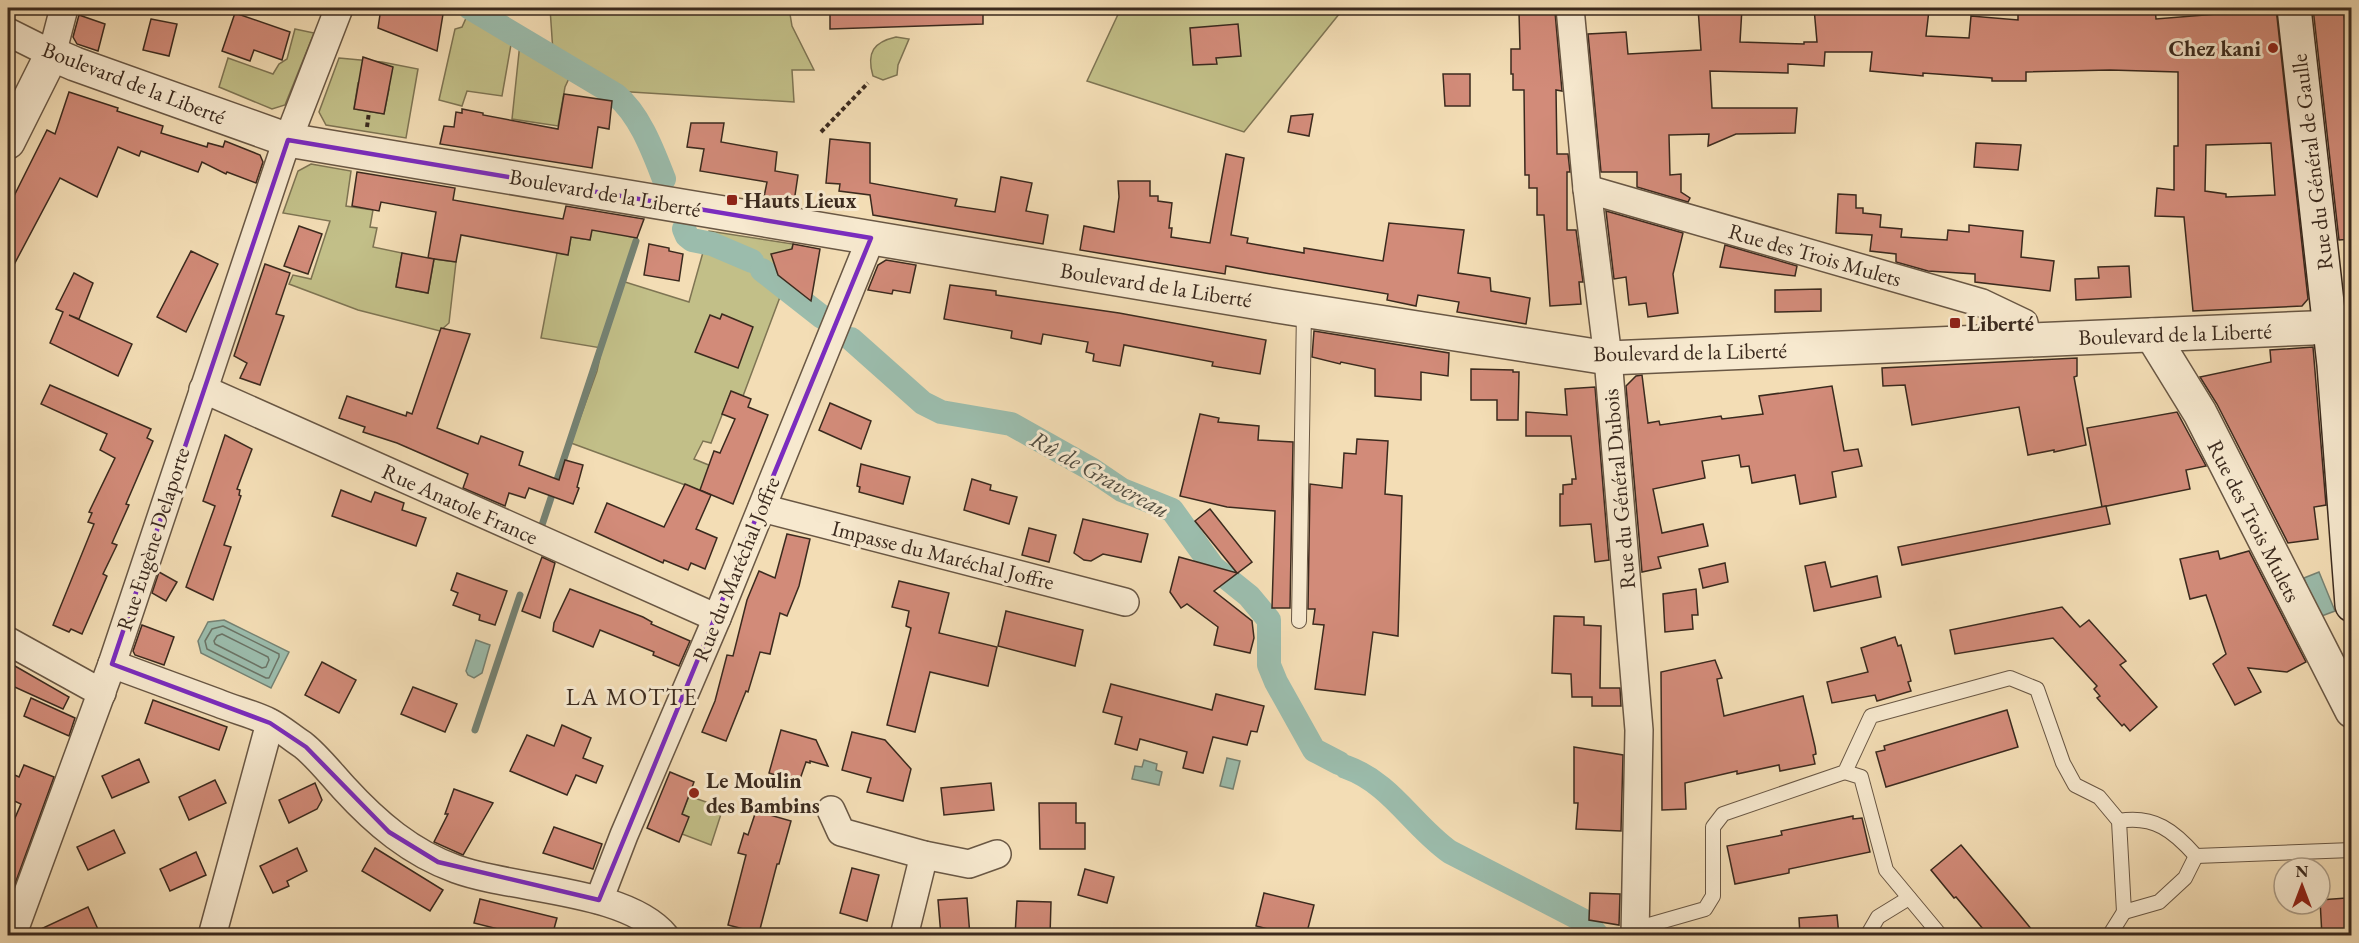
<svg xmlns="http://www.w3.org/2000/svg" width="2359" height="943" font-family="'EB Garamond',serif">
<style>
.green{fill:#c2bf88;stroke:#7e7453;stroke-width:1.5;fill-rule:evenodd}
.water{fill:#9bbcac;stroke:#758273;stroke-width:1.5}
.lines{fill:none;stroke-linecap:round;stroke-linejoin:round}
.shore{stroke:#6b7365;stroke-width:1.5}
.stream{stroke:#758273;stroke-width:7}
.canal{stroke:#9bbcac;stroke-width:24}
.building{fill:#d28b79;stroke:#3b2a1e;stroke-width:1.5;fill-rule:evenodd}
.service-casing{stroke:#695744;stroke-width:16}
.minor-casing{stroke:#695744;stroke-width:30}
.tertiary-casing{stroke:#695744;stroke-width:36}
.secondary-casing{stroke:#3b2a1e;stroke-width:36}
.path{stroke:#3b2a1e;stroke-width:4;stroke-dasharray:4.5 3;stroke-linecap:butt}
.service{stroke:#f7e9cf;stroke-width:14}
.minor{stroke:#f7e9cf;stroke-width:27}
.tertiary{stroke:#f7e9cf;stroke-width:33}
.secondary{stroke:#f7e9cf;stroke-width:33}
.marked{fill:none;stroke:#7b2cbf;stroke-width:4.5;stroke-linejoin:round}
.poi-dot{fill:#8f2418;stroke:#f7e9cf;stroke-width:2}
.labels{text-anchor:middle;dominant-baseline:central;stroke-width:6;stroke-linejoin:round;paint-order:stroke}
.poi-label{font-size:22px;font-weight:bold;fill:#3b2a1e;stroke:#f7e9cf;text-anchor:start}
.street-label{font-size:22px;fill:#3b2a1e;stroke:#f7e9cf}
.water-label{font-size:24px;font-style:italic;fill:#534e42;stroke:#f7e9cf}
.neighbourhood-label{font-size:24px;letter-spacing:1.5px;fill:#3b2a1e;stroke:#f7e9cf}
</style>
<rect width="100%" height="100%" fill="#f3ddb5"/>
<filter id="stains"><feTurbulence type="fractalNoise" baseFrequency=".00333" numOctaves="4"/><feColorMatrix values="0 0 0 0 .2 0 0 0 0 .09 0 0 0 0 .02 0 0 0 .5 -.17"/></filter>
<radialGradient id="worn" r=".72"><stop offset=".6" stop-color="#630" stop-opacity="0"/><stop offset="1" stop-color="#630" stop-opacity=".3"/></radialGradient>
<g class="green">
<path d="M550 8H789L792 26 814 70H792L794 102 615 91 553 52Z"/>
<path d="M1121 8H1344L1244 132 1087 81Z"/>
<path d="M467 16 512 39 502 96 467 91 462 106 439 100 455 29 462 27Z"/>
<path d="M295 29 314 33 285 105 272 109 219 87 228 58 273 74 279 64 287 59Z"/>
<path d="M896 37 909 39 898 65 897 75 883 80 873 76C866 52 874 42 896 37Z"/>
<path d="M520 43 571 74 565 87 558 126 512 119Z"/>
<path d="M339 58 382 62 418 69 406 138 326 125 319 112ZM358 83 389 89 384 114 354 109Z"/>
<path d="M311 164 351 171 346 206 373 210 370 227 377 228 373 247 402 253 396 287 428 293 434 259 456 262 449 323 440 331 358 310 289 284 293 275 311 279 330 221 283 213 298 171Z"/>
<path d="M595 211 627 236 637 238 625 282 689 302 709 231 793 244 786 281 743 396 731 392 711 443 703 441 694 459 716 468 707 493 571 443 597 371 602 348 541 338 557 253 568 254 571 237 590 240Z"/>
<path d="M689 796 723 808 711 845 682 834V814Z"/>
</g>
<g class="water">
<path d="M2319 572 2335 611 2319 617 2304 578Z"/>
<path d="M224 620 289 652 271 688 201 653 198 641 208 622Z"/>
<path d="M476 640 490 645 482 673 474 678 468 675 466 671Z"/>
<path d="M1227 758 1240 761 1233 789 1220 786Z"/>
<path d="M1144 760 1157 764 1156 770 1162 772 1159 785 1132 779 1135 766 1142 767Z"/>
</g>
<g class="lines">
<g class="shore">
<path d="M223 626 279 654V657L269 678H266L207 649 205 641 212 629Z"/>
<path d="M222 634 268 657 269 660 266 667 262 668 215 644 214 641 217 636Z"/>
</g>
<g class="stream">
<path d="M542 525 636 241"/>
<path d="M475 730 520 595"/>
</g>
<g class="canal">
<path d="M470 8 616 95C640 115 653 151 664 179"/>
<path d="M684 229 687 236 692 240 712 244 752 261"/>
<path d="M762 270 822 317"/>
<path d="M851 339 923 403 941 412 1011 424 1091 469 1122 490 1172 510 1213 567 1249 596 1269 620V665L1276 682 1314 750 1339 763"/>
<path d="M1346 767C1391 783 1412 825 1450 852L1586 922 1598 936"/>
</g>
</g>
<g class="building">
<path d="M381 8H444L437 51 378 28Z"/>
<path d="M830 8H983V24L830 29Z"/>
<path d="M1698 8H1742L1740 42 1804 44V42H1817L1814 8H1898L1929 10 1926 36 1969 38 1971 16 2018 20V8H2155L2156 19 2229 13V9L2276 8 2308 299 2302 306 2193 311 2184 217 2155 216 2157 188 2174 190V146H2178V72L2110 70 2026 72V81H1992V78L1923 73V76L1870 71 1872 52H1825L1824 66 1788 64V73L1710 71 1712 108H1797L1795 133 1736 134 1708 146 1709 134 1669 135 1670 175 1681 174V192L1690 198 1688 202 1637 187V172H1601L1588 34 1626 32 1628 54 1701 50ZM2271 143 2275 195 2226 197V194L2205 191 2206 145Z"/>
<path d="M2313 8H2343L2352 75V239L2339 240Z"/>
<path d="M1519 12H1555L1562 91 1556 90 1557 154H1568L1570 172H1567V230H1576L1583 282H1579L1581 304 1550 306 1544 215H1537V188H1529V175H1525L1524 90H1513V74H1511V49H1520Z"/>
<path d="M235 13 290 32 282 60 254 50 250 61 222 51Z"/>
<path d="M79 15 105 24 98 51 77 44 73 37Z"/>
<path d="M151 19 177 24 169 56 143 50Z"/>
<path d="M1238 24 1241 56 1216 58 1217 64 1193 65 1190 28Z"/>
<path d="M363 57 393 67 384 114 354 109Z"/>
<path d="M1443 74H1470V106H1445Z"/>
<path d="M69 92 118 108 117 111 163 126 161 133 207 147 208 143 223 147 225 141 260 155 263 162 256 183 227 172 226 174 202 162 198 172 141 151 139 156 118 147 97 197 60 178 8 276V208L47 130 55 134Z"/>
<path d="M564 94 612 101 609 129 598 127 592 168 440 144 444 126 454 127 456 112 462 113V109L483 113V115L558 129Z"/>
<path d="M1313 114 1309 136 1288 132 1291 116Z"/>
<path d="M691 123H724L721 142 777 152 775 171 798 175 794 202 764 197 767 182 700 171 704 149 687 147Z"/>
<path d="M830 139 870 143V183L957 199 955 206 995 212 1001 177 1032 183 1026 211 1048 215 1043 244 873 215 870 195 839 191 840 184 826 183Z"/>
<path d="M1976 143 2021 145 2018 170 1974 167Z"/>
<path d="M1226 154 1244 158 1231 235 1248 238 1247 243 1304 253V248L1383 261 1389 223 1464 230 1458 273 1490 278 1491 291 1530 298 1526 324 1457 312 1459 302 1418 295 1416 306 1387 300 1388 294 1265 273 1226 266 1225 274 1080 250 1084 226 1114 232 1119 197 1118 181H1150V196H1158V201L1172 203 1169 228H1172L1171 237 1210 243Z"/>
<path d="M357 172 455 188 453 200 527 213 563 219 566 206 644 219 637 238 592 230 590 240 571 237 568 255 461 235 456 262 428 258 436 212 381 202 379 211 352 206Z"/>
<path d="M1838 194 1856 195V208H1863V213L1881 215 1880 227 1902 229 1901 237 1947 240 1948 230 1969 232V225L2023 231 2021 257 2054 261 2050 291 1975 282V274L1928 271 1896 262V254L1870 251 1872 235 1836 233Z"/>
<path d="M1606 211 1683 233 1673 274 1678 313 1648 317 1646 303 1629 305 1626 277 1614 279Z"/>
<path d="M299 226 322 234 308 274 284 266Z"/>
<path d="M649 244 669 248V251L683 254 679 281 644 275Z"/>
<path d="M793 244 820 249 811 301 778 275 771 254 792 249Z"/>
<path d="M1725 245 1797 266 1795 276 1720 267Z"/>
<path d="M191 251 218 264 186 332 157 317Z"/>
<path d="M402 253 434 259 428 293 396 287Z"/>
<path d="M886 260 916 265 910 293 893 290 892 294 868 290 878 265Z"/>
<path d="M265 264 290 273 276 314 284 316 260 385 240 378 247 363 234 356Z"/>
<path d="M2129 266 2131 297 2076 300 2075 279 2099 278 2098 267Z"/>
<path d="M74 273 93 283 79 319 69 315 132 344 118 376 50 343 63 312 56 309Z"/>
<path d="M950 285 996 291V295L1119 313 1266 340 1260 374 1212 366 1213 362 1124 345 1120 366 1093 361 1094 354 1086 352 1088 342 1043 334 1041 344 1011 338 1012 331 944 319Z"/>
<path d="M1821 289V311L1775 312V290Z"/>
<path d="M722 314 753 327 738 368 695 352 710 315 720 319Z"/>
<path d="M441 328 470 334 437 428 478 444 481 436 523 452 519 465 559 480 565 460 583 465 577 487 579 488 573 504 529 488 525 498 509 493 505 506 463 488 468 474 397 443 363 432 365 427 339 418 347 396 406 416 407 412 412 414Z"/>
<path d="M1314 331 1449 353 1448 376 1421 372V400L1375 396V369L1341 362 1340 364 1312 357Z"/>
<path d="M2313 347 2326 505 2314 507 2318 539 2288 543 2217 404 2200 377 2271 362 2270 350Z"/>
<path d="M2077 358V376L2074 377 2086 445 2054 452V450L2028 455 2019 407 1912 425 1905 385 1883 386 1882 368Z"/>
<path d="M1471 369 1513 370V372H1519L1518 420H1497V400H1471Z"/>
<path d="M1642 375 1648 423 1659 421 1660 425 1721 416 1722 419 1763 414 1759 396 1832 386 1844 451 1858 449 1862 466 1832 472 1836 497 1800 504 1795 475 1752 483 1749 466 1741 467 1739 455 1702 461 1705 478 1653 489 1662 533 1703 524 1708 546 1658 557 1661 568 1642 572 1626 386 1636 376Z"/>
<path d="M50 385 151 429 147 438 153 441 126 504 129 505 112 543 117 545 103 574 107 576 82 634 71 629 69 632 53 625 94 524 88 522 92 513 89 512 115 458 100 450 107 434 41 404Z"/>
<path d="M1595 387 1609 560 1595 562 1591 524 1560 526V494H1563V485L1572 484V479H1576L1571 436H1526V412L1567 415 1565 389Z"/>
<path d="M731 391 751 399 748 407 768 415 733 504 700 490 714 451 720 453 735 419 722 414Z"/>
<path d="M830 403 871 421 861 449 819 430Z"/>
<path d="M2177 412 2206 466 2186 470 2190 489 2102 507 2087 428Z"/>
<path d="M1200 414 1219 418 1218 422 1259 426 1258 440 1293 442 1290 608H1272L1275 511 1227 507 1180 496Z"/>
<path d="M225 435 252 449 237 489 240 490 239 495 241 496 224 545 231 547 213 600 186 587 215 506 203 501Z"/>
<path d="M1357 439 1388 441 1385 494 1402 496 1398 636 1373 632 1365 695 1315 689 1324 625 1313 624 1315 609H1308L1310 484 1342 488 1344 453 1356 454Z"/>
<path d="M861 464 910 477 903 504 859 492 860 487 857 486Z"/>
<path d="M972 479 991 485 990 490 1017 497 1009 524 964 510Z"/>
<path d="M685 484 711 495 696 529 717 538 705 569 691 563 688 570 664 560 663 563 595 532 607 503 664 527Z"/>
<path d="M341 490 371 502 375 492 404 503 402 510 426 518 416 546 332 516Z"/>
<path d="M2106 506 2110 524 1902 565 1898 547Z"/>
<path d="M1210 509 1252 562 1214 591 1252 621 1254 638 1250 653 1214 645 1218 627 1187 604 1181 608 1170 592 1179 557 1237 573 1195 521Z"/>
<path d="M1083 519 1148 534 1141 562 1103 554 1091 561 1084 560 1074 553Z"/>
<path d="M1029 528 1056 535 1049 562 1022 555Z"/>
<path d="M787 534 810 539 799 586 787 616 780 613 770 654 760 652 748 692 746 691 726 741 702 732 715 701 727 655 733 656 747 600 759 571 775 578Z"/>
<path d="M2218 551 2220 559 2249 551 2306 662 2287 672 2248 668 2261 692 2235 705 2213 664 2226 654 2206 595 2190 599 2180 559Z"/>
<path d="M542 557 555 563 540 618 522 611Z"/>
<path d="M1825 562 1831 587 1877 576 1881 597 1814 611 1805 566Z"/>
<path d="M1725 563 1728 582 1703 588 1699 569Z"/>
<path d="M159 572 177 582 166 601 152 593Z"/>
<path d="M457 573 507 591 495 625 479 620 480 615 453 605 458 593 451 590Z"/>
<path d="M899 581 949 593 939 633 997 647 988 686 930 672 915 732 887 725 911 628 906 626 909 611 892 607Z"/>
<path d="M570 589 643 617 652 622 651 624 690 641 679 666 653 655 654 652 600 630 593 647 553 631 554 623Z"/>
<path d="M1696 589 1698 615H1692L1693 629 1665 632 1663 594Z"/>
<path d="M2062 607 2080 627 2089 620 2126 661 2120 665 2157 707 2130 731 2124 724 2122 726 2097 698 2100 696 2094 689 2097 686 2053 638 1955 654 1950 630Z"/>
<path d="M1006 611 1083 630 1075 666 998 646Z"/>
<path d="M1554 616 1584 617V625L1601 626 1600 688H1620L1621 706H1592V697H1572L1571 674 1552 673Z"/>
<path d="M142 625 174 637 164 665 135 655 133 651Z"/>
<path d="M1895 637 1898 646 1901 645 1911 681 1908 682 1911 691 1877 701 1875 695 1832 703 1827 682 1868 672 1861 648Z"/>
<path d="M1715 660 1722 678 1717 679 1724 716 1803 696 1815 747 1816 754 1813 755 1815 764 1780 771 1779 765 1737 774V771L1685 783 1686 809 1662 810 1661 672Z"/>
<path d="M8 662 69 697 63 709 8 684Z"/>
<path d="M322 662 356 680 339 713 305 695Z"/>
<path d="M1111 684 1212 710 1216 694 1264 706 1257 732 1251 731 1247 745 1213 737 1203 773 1183 768 1187 752 1140 739 1137 750 1115 744 1122 717 1103 712Z"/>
<path d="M413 687 457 704 445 732 401 714Z"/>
<path d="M31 698 75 718 69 736 24 716Z"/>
<path d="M153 700 227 727 219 750 145 723Z"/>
<path d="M2007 710 2018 747 1886 787 1876 752 1885 750 1884 746Z"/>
<path d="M562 725 591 738 583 758 603 766 596 783 576 775 567 795 510 771 527 735 554 746Z"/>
<path d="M781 730 816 740 828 766 810 761V763L806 762 799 782 769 773Z"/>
<path d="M852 732 885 740 911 769 903 801 867 792 871 778 842 770Z"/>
<path d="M1574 747 1623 755 1621 831 1576 829 1578 803H1574Z"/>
<path d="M139 759 149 782 112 798 102 776Z"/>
<path d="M24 765 54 777 8 903V834L21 804 8 798V772L19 777Z"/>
<path d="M670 772 694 782 682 814 689 817 679 842 647 828Z"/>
<path d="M215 780 226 803 189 820 179 797Z"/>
<path d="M315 783 322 800 317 809 289 823 279 800Z"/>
<path d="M991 783 994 810 944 815 941 788Z"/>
<path d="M454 789 493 803 463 855 434 842 448 814H445Z"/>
<path d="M1039 803H1076V823H1085V849H1040Z"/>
<path d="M756 811 791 821 779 864H777L759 933 728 925 746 855 738 853 744 833 748 835Z"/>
<path d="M1853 816V819L1862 818 1870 852 1789 869V873L1735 884 1727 846 1782 835 1781 831Z"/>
<path d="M554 827 602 844 593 869 543 853Z"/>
<path d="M114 830 125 853 88 870 77 847Z"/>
<path d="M1961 845 2019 914 2037 936H1989L1956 897 1954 898 1931 870Z"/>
<path d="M297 848 307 871 287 881 289 886 273 893 260 866Z"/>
<path d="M375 848 443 890 430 911 362 871Z"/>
<path d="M196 852 206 875 170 891 160 869Z"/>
<path d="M852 868 879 875 867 921 840 913Z"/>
<path d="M1085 869 1114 877 1107 903 1078 895Z"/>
<path d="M1264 893 1314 905 1306 936H1297L1256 926Z"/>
<path d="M1590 893 1620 894 1619 925 1589 920Z"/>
<path d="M967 898 970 936H941L938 900Z"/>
<path d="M2346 898 2347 906 2352 904V931L2341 936H2322L2320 900Z"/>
<path d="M480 899 557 918 552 936H526L474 923Z"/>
<path d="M1017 901 1051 902 1050 936H1015Z"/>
<path d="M88 907 101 936H29L30 934Z"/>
<path d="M1837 915 1839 936H1800L1799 918Z"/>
</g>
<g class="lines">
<g class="service-casing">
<g id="service">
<path d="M1299 621 1304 310"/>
<path d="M1845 772 1861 777 1886 870 1941 936"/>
<path d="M2119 821C2154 815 2174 831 2196 856"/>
<path d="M2196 856 2352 850"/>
<path d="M1635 929 1705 909 1713 896V827L1723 814 1845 772 1871 716 2010 678 2037 689 2063 763 2075 785 2099 797 2119 821 2124 912 2159 902 2185 878 2196 856"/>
<path d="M1867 936 1878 917 1909 898"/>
<path d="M2109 936 2124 912"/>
</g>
</g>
<g class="minor-casing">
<g id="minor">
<path d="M1570 8 1587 189 1608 358 1639 730 1635 936"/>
<path d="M8 32 52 54 64 8"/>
<path d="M1587 189 1982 303 2024 323 2027 340"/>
<path d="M203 389 717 618"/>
<path d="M762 508 1125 602"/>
<path d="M8 641 102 693"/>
<path d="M112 664C147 677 183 690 218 703 235 710 253 714 269 722 281 728 292 738 303 745 318 757 331 774 344 788 376 823 411 853 456 869 513 890 626 889 665 936"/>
<path d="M831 810 841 832 924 855 969 864 997 854"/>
<path d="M599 900 624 835 717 618 871 238"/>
<path d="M12 936 112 664 282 155 339 8"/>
<path d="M212 936 270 723"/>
<path d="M904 936 924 855"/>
</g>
</g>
<g class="tertiary-casing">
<g id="tertiary">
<path d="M8 142 52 54 75 64 288 140 1290 308 1608 358 2312 328 2352 323"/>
<path d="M2152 335 2200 413 2352 711"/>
</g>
</g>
<g class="secondary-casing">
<path id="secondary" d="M2294 8 2334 365 2352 605"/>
</g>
<g class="path">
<path d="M367 127 369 112"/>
<path d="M821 132 868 83"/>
</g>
<use href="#service" class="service"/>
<use href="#minor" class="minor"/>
<use href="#tertiary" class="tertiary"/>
<use href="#secondary" class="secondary"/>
</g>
<path class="marked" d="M288 140 871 238 599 900 438 862 389 832 306 747 270 723 112 664Z"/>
<g class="poi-dot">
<circle cx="2273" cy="48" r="6"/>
<rect x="726" y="194" width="12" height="12" rx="3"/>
<rect x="1949" y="317" width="12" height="12" rx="3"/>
<circle cx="694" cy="793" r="6"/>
</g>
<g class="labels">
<g class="poi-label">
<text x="2261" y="48" text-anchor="end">Chez kani</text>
<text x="744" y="200">Hauts Lieux</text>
<text x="1967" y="323">Liberté</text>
<text x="706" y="780">Le Moulin<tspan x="706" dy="25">des Bambins</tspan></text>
</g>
<g class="street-label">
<text transform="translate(134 83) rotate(21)">Boulevard de la Liberté</text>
<text transform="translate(2312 162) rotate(-97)">Rue du Général de Gaulle</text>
<text transform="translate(605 193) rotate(10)">Boulevard de la Liberté</text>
<text transform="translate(1815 255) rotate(16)">Rue des Trois Mulets</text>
<text transform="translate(1156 285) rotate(9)">Boulevard de la Liberté</text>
<text transform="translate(2175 334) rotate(-2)">Boulevard de la Liberté</text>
<text transform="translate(1690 352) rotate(-1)">Boulevard de la Liberté</text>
<text transform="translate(1619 489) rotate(-95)">Rue du Général Dubois</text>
<text transform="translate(460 504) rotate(24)">Rue Anatole France</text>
<text transform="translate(2254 521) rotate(63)">Rue des Trois Mulets</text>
<text transform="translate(153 539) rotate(-72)">Rue Eugène Delaporte</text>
<text transform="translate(943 555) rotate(14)">Impasse du Maréchal Joffre</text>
<text transform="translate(736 569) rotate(-68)">Rue du Maréchal Joffre</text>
</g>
<g class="water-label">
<text transform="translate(1100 474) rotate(29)">Rû de Gravereau</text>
</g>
<g class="neighbourhood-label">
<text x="632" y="696">LA MOTTE</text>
</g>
</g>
<rect width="2359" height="943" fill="none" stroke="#f3ddb5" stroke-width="30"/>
<rect x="9" y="9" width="2341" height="925" fill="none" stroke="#3b2a1e" stroke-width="3"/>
<rect x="15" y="15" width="2329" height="913" fill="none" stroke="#3b2a1e" stroke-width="1.5"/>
<g transform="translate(2302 886)"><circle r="28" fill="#f7e9cf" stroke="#ac9d88" stroke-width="1.5"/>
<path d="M0-4.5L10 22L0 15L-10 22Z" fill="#8f2418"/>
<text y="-9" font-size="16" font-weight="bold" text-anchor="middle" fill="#3b2a1e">N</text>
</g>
<rect width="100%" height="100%" filter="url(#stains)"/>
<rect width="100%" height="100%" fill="url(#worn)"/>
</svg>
